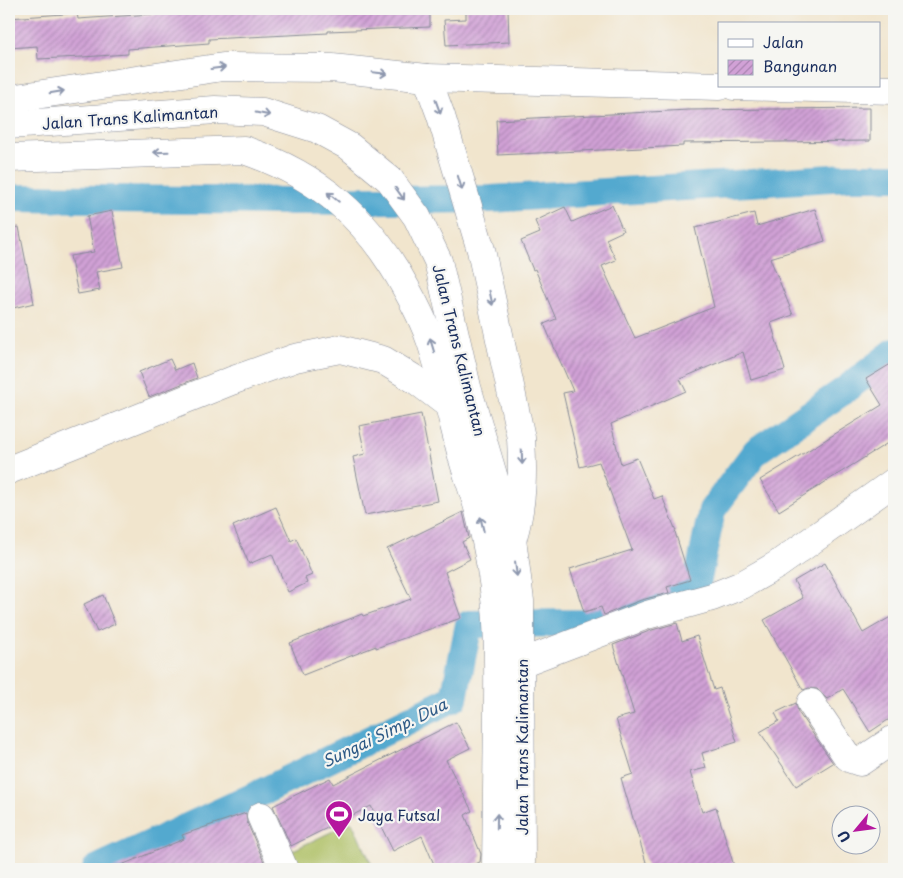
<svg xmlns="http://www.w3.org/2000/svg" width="903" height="878" font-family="'Playpen Sans',sans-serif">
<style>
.pitch{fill:#acbe61;stroke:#647660}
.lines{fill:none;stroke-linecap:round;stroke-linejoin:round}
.canal{stroke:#52a9cf;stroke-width:28}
.building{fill:url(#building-hatch)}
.street-casing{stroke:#868a96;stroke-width:29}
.primary-casing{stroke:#868a96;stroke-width:29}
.highway-casing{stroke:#868a96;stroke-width:29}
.street{stroke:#fff;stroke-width:28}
.primary{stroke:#fff;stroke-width:28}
.highway{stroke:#fff;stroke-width:28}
.oneway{stroke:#8d97ae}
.labels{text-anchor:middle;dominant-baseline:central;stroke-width:4.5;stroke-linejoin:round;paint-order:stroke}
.street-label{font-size:15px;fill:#1b2f5e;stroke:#f6f6f2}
.poi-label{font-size:15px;fill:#1b2f5e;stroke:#f6f6f2;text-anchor:start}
.water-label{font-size:16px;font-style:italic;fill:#2e5a86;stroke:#f6f6f2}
</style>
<defs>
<pattern id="building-hatch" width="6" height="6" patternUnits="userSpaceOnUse" patternTransform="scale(1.25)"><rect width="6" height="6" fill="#d1a1d6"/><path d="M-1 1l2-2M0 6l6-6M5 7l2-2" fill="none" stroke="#a984b1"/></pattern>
</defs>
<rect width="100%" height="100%" fill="#f6f6f2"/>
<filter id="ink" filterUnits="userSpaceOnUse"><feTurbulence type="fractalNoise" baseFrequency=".02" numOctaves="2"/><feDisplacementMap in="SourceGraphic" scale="10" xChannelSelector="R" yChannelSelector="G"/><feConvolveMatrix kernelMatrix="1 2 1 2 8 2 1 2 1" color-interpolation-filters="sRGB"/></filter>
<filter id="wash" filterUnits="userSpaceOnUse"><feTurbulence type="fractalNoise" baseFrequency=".0096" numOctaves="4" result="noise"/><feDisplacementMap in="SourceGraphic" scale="20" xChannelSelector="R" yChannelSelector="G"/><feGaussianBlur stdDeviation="1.12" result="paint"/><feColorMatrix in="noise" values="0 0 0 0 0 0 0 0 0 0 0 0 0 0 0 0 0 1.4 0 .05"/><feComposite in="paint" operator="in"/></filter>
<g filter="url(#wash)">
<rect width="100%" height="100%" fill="#f1e5cd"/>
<path class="pitch" d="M352 822 374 869H295L287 853Z"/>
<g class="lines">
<g class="canal">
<path d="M9 198 289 201 491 199 848 177H894"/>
<path d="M96 869 248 799 454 698 469 624 590 623 697 584 712 510 756 451 845 390 894 352"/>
</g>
</g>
<g id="blocks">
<g class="building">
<path d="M166 9H430V27L328 31V33L209 39V43L128 49V54L82 57 38 59 37 46 9 48V18L77 13 78 19 166 13Z"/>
<path d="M466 9H508L509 42 446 45 444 20 466 19Z"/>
<path d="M870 108V141L683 143V146L498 155 496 120 688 110Z"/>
<path d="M612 205 623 231 606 239 616 260 602 266 635 338 714 307 695 228 754 213 757 226 815 209 825 241 770 258 793 315 771 323 785 370 751 380 743 352 680 379 686 391 611 424 621 464 637 458 654 499 662 496 676 531 675 532 690 580 667 587 669 593 641 600 604 615 601 607 584 612 570 569 632 550 599 462 580 467 563 393 573 391 544 324 556 319 535 269 533 270 521 241 540 233 535 221 565 207 572 222Z"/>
<path d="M112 211 123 267 96 272 100 290 78 294 70 256 94 252 87 216Z"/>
<path d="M19 227 34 303 9 309V228Z"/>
<path d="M170 359 175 370 192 363 197 378 149 397 139 372Z"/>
<path d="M894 362V439L779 511 760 480 882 405 866 379Z"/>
<path d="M421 414 438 501 365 515 353 457 365 454 359 426Z"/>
<path d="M276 507 291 541 296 538 312 575 305 578 307 583 288 592 272 554 249 564 233 526Z"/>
<path d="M463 512 469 538 462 542 470 559 445 572 461 618 376 648V646L303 675 290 643 362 614 363 616 411 599 387 549Z"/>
<path d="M825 563 863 633 894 615V716L870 732 843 689 827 699 817 689 809 688 803 690 764 620 803 598 794 581Z"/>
<path d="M103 595 115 624 97 632 84 604Z"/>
<path d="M677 623 682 641 697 636 714 690 720 688 737 742 702 753 706 768 690 772 702 812 716 807 734 866 722 869H648L621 778 633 774 616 719 634 714 613 645 652 630Z"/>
<path d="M796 703 798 712 833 763 796 786 760 732 779 721 775 713Z"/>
<path d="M456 722 470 748 446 760 472 811 465 815 481 854 480 862 463 869H436L422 836 393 851 371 806 291 846 273 806 330 778 333 784Z"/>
<path d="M246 813 247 822 267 869H112L184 839 182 835Z"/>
</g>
</g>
</g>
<g filter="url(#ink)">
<use href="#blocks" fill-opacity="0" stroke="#868a96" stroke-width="1"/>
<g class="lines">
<g class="street-casing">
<g id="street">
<path d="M9 470 231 381 295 358 340 349 383 360 416 380 449 405"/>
<path d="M521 663 647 615 712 597 742 585 777 565 894 482"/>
<path d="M811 703 847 756 851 759 860 762 894 739"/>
<path d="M261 816 284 869"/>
</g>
</g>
<g class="primary-casing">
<g id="primary">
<path d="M427 78 719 86"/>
<path d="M734 86 894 90"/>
</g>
</g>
<g class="highway-casing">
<g id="highway">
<path d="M9 99 223 67 332 68 427 78 441 116 481 250 521 438C523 471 523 504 513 537"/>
<path d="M9 125 215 110 263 112 317 129 350 147 390 180 417 217 438 261 467 387 512 539 520 601 521 869"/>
<path d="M9 158 244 150C320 176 369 219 407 290 416 306 425 324 431 342 443 379 452 418 462 456 467 475 474 492 479 511 487 542 493 575 496 607 499 643 498 678 498 714 497 766 497 817 496 869"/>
</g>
</g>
<use href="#street" class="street"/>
<use href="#primary" class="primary"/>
<use href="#highway" class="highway"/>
</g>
<defs><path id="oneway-shaft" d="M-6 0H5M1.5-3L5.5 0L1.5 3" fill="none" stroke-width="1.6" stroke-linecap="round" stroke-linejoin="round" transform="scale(1.25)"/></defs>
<g class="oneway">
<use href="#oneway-shaft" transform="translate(218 68) rotate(-7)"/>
<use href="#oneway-shaft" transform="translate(380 73) rotate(6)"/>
<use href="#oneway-shaft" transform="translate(57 92) rotate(-9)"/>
<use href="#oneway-shaft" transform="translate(438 107) rotate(70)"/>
<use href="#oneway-shaft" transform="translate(263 114) rotate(11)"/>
<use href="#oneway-shaft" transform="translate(161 152) rotate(178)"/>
<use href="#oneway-shaft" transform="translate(460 183) rotate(73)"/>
<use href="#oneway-shaft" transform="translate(400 194) rotate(54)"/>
<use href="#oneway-shaft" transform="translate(333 197) rotate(-141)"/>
<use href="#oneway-shaft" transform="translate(491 298) rotate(78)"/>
<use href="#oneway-shaft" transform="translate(432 345) rotate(-107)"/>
<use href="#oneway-shaft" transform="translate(522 457) rotate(88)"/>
<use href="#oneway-shaft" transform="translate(482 524) rotate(-103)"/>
<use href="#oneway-shaft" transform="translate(516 569) rotate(83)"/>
<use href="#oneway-shaft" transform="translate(497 821) rotate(-89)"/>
</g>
</g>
<defs>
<g id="stadium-pin" transform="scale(1.4375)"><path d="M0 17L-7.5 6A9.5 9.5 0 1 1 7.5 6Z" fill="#b5179e" stroke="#f6f6f2"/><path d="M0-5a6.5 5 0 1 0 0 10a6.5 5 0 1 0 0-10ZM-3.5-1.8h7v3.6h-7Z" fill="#fff"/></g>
</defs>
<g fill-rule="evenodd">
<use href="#stadium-pin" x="339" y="814"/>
</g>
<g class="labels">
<g class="street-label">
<text transform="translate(130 117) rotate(-4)">Jalan Trans Kalimantan</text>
<text transform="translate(460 350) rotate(76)">Jalan Trans Kalimantan</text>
<text transform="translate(521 747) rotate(-90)">Jalan Trans Kalimantan</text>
</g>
<g class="poi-label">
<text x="358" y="814">Jaya Futsal</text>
</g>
<g class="water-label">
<text transform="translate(384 732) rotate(-26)">Sungai Simp. Dua</text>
</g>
</g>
<rect width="903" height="878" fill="none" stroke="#f6f6f2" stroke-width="30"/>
<rect x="718" y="22" width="162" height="65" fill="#f6f6f2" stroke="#9ea6b7"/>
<rect x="728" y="39" width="25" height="8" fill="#ffffff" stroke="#9ea6b7"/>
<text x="763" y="48" font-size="15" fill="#1b2f5e">Jalan</text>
<rect x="728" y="60" width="25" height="15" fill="url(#building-hatch)" stroke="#9ea6b7"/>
<text x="763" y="72" font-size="15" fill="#1b2f5e">Bangunan</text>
<g transform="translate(856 830) rotate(241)"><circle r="24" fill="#f6f6f2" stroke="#9ea6b7"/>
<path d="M0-4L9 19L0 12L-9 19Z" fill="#b5179e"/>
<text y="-8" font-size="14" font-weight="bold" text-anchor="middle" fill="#1b2f5e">U</text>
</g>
</svg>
